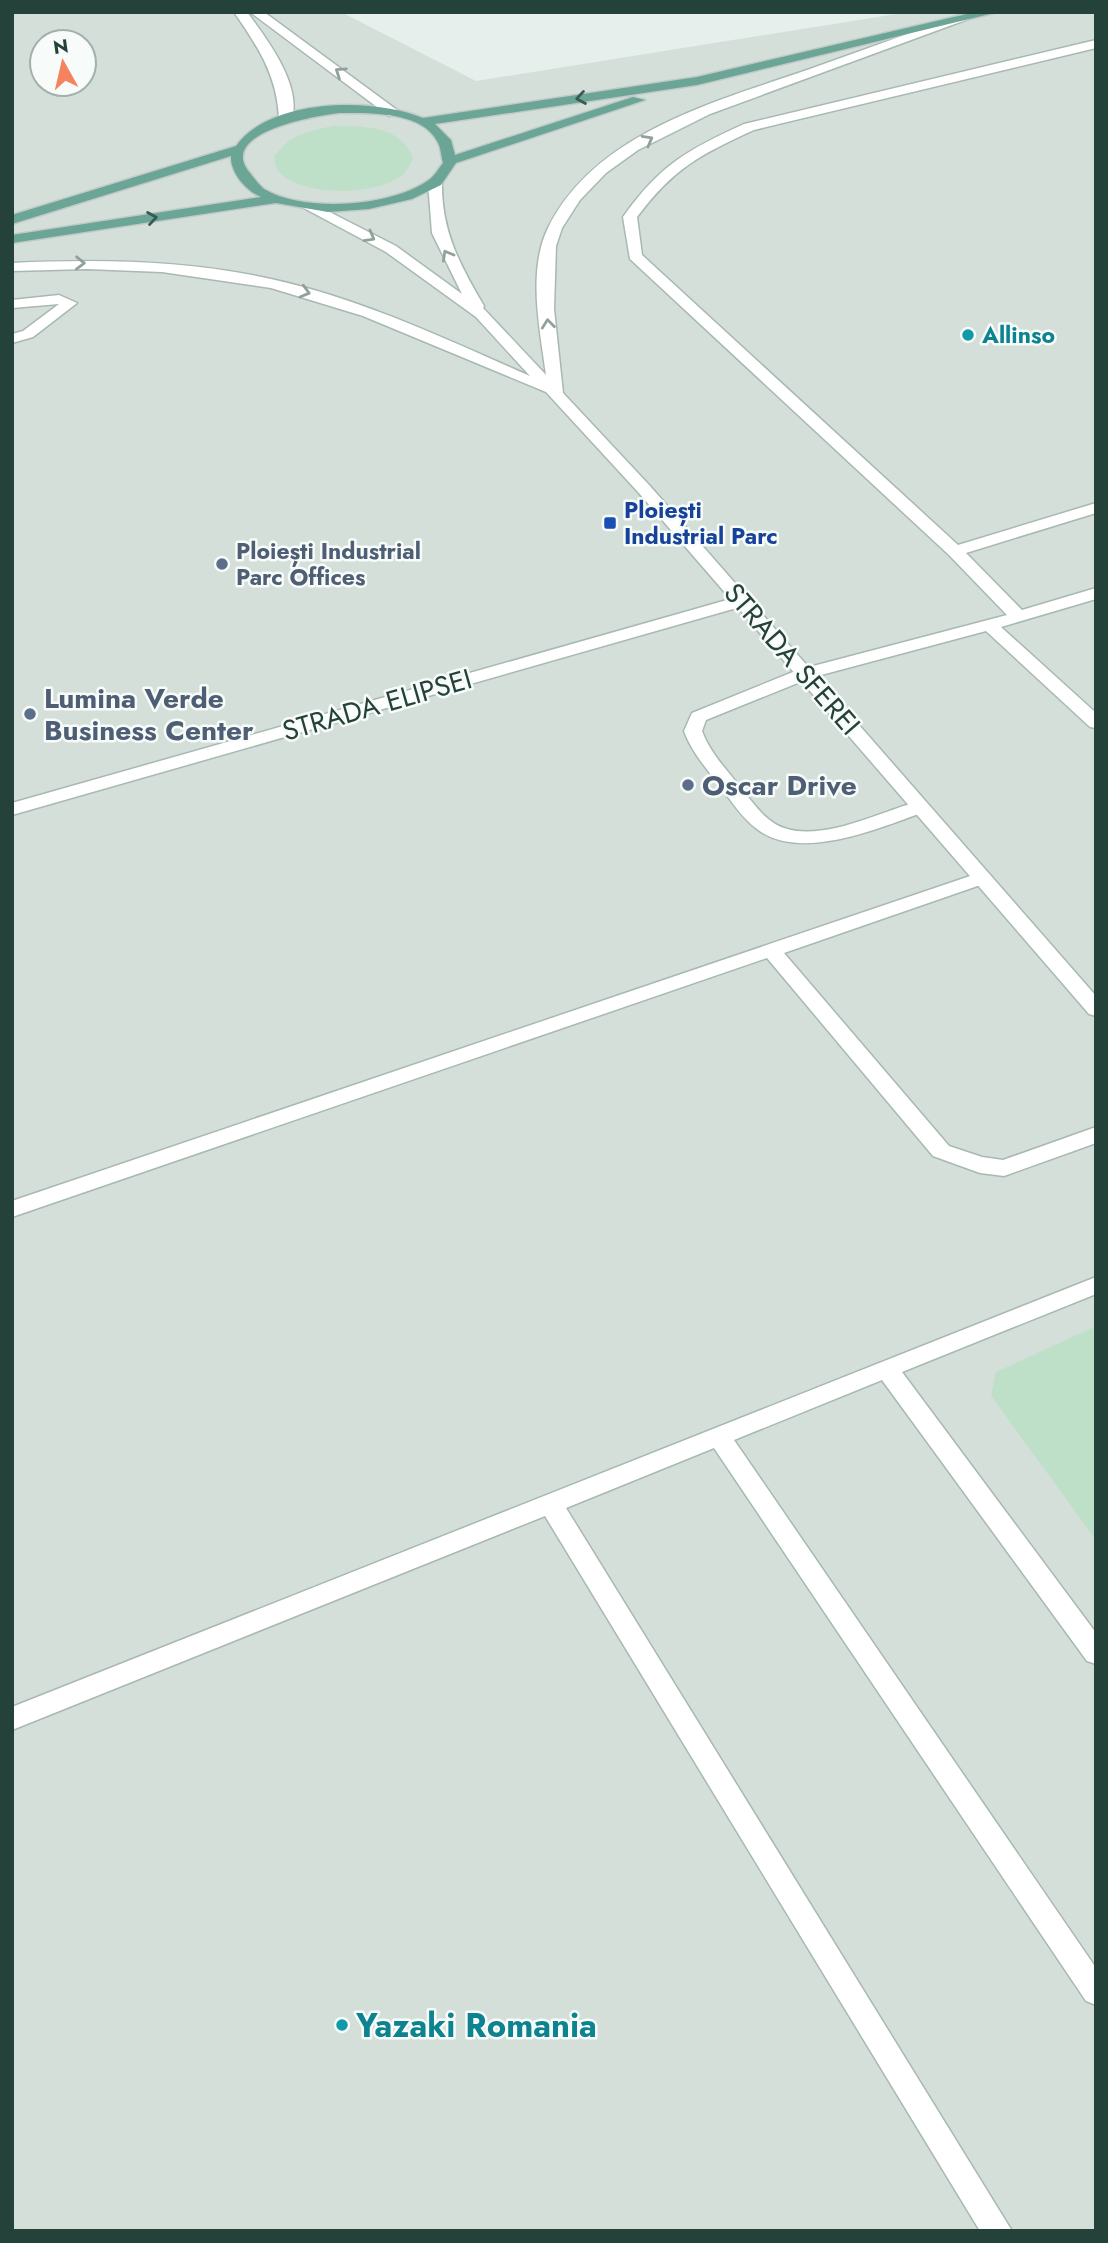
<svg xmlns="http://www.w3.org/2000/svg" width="1108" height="2243" font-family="Jost,sans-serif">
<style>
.built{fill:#d4dfda;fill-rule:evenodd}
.green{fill:#bfe0c8}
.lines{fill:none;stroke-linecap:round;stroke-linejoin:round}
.lane-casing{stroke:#a8b8b2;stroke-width:3}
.street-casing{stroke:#a8b8b2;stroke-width:3}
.primary-casing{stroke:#c2cac8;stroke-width:3}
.lane{fill:#fff;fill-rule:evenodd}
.street{fill:#fff;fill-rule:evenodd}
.primary{fill:#6aa596;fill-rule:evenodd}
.oneway{stroke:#92a09c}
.oneway2{stroke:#365b51}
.culture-dot{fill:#0f9aa8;stroke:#f7fbf9;stroke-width:2.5}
.transit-dot{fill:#1a4fb4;stroke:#f7fbf9;stroke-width:2.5}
.service-dot{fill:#5c6f8a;stroke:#f7fbf9;stroke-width:2.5}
.labels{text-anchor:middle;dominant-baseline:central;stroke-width:5;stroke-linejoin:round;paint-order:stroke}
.far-culture-label{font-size:23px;font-weight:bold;fill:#0d838f;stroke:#f7fbf9;text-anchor:start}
.far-transit-label{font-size:23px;font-weight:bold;fill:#164399;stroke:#f7fbf9;text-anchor:start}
.far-service-label{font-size:23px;font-weight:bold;fill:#4e5e75;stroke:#f7fbf9;text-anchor:start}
.street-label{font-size:28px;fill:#24423a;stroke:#f7fbf9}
.service-label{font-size:28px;font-weight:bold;fill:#4e5e75;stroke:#f7fbf9;text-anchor:start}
.near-culture-label{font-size:33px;font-weight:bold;fill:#0d838f;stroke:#f7fbf9;text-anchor:start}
</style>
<rect width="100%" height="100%" fill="#e6efeb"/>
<path class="built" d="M12 12H341L476 81 909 12H1096V2231H12ZM42 42H84V84H42Z"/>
<g class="green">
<path d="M333 126C363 126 401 125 413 158 411 162 408 169 405 173 381 196 302 198 279 172 276 169 275 162 274 157 289 135 308 131 333 126Z"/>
<path d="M1096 1326V1540L991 1396 996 1372Z"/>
</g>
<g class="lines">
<g class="lane-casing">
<g id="lane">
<path d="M234 12H247C266 38 304 87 291 121L279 118C277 75 258 47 234 12Z"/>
<path d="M250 12H264L401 113 389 116Z"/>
<path d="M1096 40V48L754 130C699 155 673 169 637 217L642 255 958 545 1096 503V513L966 553 1022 610 1096 588V599L1001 627 1096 713V728L1090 727 986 631 810 678 706 720 702 731C710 753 727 770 741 788 753 803 766 822 784 828 823 842 882 811 920 801L929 807 927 811C881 827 801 863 757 829 743 819 732 802 722 789 708 770 692 753 684 731L692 713 798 670 1007 615 949 555 630 259 623 217C660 165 687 150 744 124Z"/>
<path d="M59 295 77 303 33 337 12 343V334L23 331 59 304 12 308V300Z"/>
<path d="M741 596 747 597 750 601 747 605 12 815V803Z"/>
<path d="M982 872 992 878 989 882 784 953 949 1146 982 1157 1003 1160 1096 1127V1143L1004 1176 980 1173 933 1156 767 958 12 1217V1201Z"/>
<path d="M1096 1277V1294L902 1372 1096 1633V1664L1087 1661 882 1380 734 1440 1096 1968V2005L1086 2001 714 1448 566 1508 1012 2231H980L545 1516 12 1730V1707Z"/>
</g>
</g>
<g class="street-casing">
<path id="street" d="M961 15 971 18 710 114 638 150 606 173 580 200 562 228 556 246 554 309 563 393 650 486 1096 996V1016L1089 1014 638 492 546 392 363 316 271 288 162 272 87 269 12 271V263C99 259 186 260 271 279 362 299 446 339 530 376L476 317 386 252 302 207 314 204 396 246 462 294 432 233 428 182 435 178 442 182C441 231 460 265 484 306L483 308 546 375C540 330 527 271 548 228 595 132 718 101 810 69 860 51 910 33 961 15Z"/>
</g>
<g class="primary-casing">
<path id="primary" d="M975 12H998L697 85 435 124 451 140 455 155 633 97 645 100 456 163 441 185 412 199 369 209 328 212 276 203 12 243V235L261 197C246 191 230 172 231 156L12 224V215L236 146C270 98 373 97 423 118L697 77ZM340 113C368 113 421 111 437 141 441 147 441 156 443 163 439 168 435 175 430 179 393 207 304 213 264 189 259 185 254 178 250 173 215 132 319 115 340 113Z"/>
</g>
<use href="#lane" class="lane"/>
<use href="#street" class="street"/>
<use href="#primary" class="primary"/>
</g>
<defs><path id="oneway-chevron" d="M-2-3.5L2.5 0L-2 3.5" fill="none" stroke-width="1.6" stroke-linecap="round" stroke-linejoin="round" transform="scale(1.75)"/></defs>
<g class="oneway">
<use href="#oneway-chevron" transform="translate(340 72) rotate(-146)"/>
<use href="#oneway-chevron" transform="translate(648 140) rotate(-29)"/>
<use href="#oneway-chevron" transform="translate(370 237) rotate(29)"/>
<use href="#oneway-chevron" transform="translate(447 255) rotate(-120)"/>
<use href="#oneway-chevron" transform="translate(80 263) rotate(1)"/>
<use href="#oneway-chevron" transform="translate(305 292) rotate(15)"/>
<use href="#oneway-chevron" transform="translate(548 324) rotate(-96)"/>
</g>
<g class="oneway2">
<use href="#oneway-chevron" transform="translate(581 98) rotate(171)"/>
<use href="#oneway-chevron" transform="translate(152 218) rotate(-9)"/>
</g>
<g class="culture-dot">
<circle cx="968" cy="335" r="7"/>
<circle cx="342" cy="2025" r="7"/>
</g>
<rect class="transit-dot" x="603" y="516" width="14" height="14" rx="3.5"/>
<g class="service-dot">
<circle cx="222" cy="564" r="7"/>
<circle cx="30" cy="714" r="7"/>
<circle cx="688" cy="785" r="7"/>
</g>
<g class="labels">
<g class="far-culture-label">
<text x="982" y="335">Allinso</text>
</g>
<g class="far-transit-label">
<text x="624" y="510">Ploiești<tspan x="624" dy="26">Industrial Parc</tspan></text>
</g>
<g class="far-service-label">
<text x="236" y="551">Ploiești Industrial<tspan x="236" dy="26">Parc Offices</tspan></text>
</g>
<g class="street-label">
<text transform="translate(792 659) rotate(49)">STRADA SFEREI</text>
<text transform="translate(377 705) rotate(-16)">STRADA ELIPSEI</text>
</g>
<g class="service-label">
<text x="44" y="698">Lumina Verde<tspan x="44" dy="32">Business Center</tspan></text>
<text x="702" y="785">Oscar Drive</text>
</g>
<g class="near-culture-label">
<text x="356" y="2025">Yazaki Romania</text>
</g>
</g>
<rect width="1108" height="2243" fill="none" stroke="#24423a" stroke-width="28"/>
<g transform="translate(63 63) rotate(352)"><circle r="33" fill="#f7fbf9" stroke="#a3b1ad" stroke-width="2"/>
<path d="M0-5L12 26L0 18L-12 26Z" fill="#f4845f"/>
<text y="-10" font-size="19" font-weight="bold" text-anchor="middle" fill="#24423a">N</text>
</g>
</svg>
